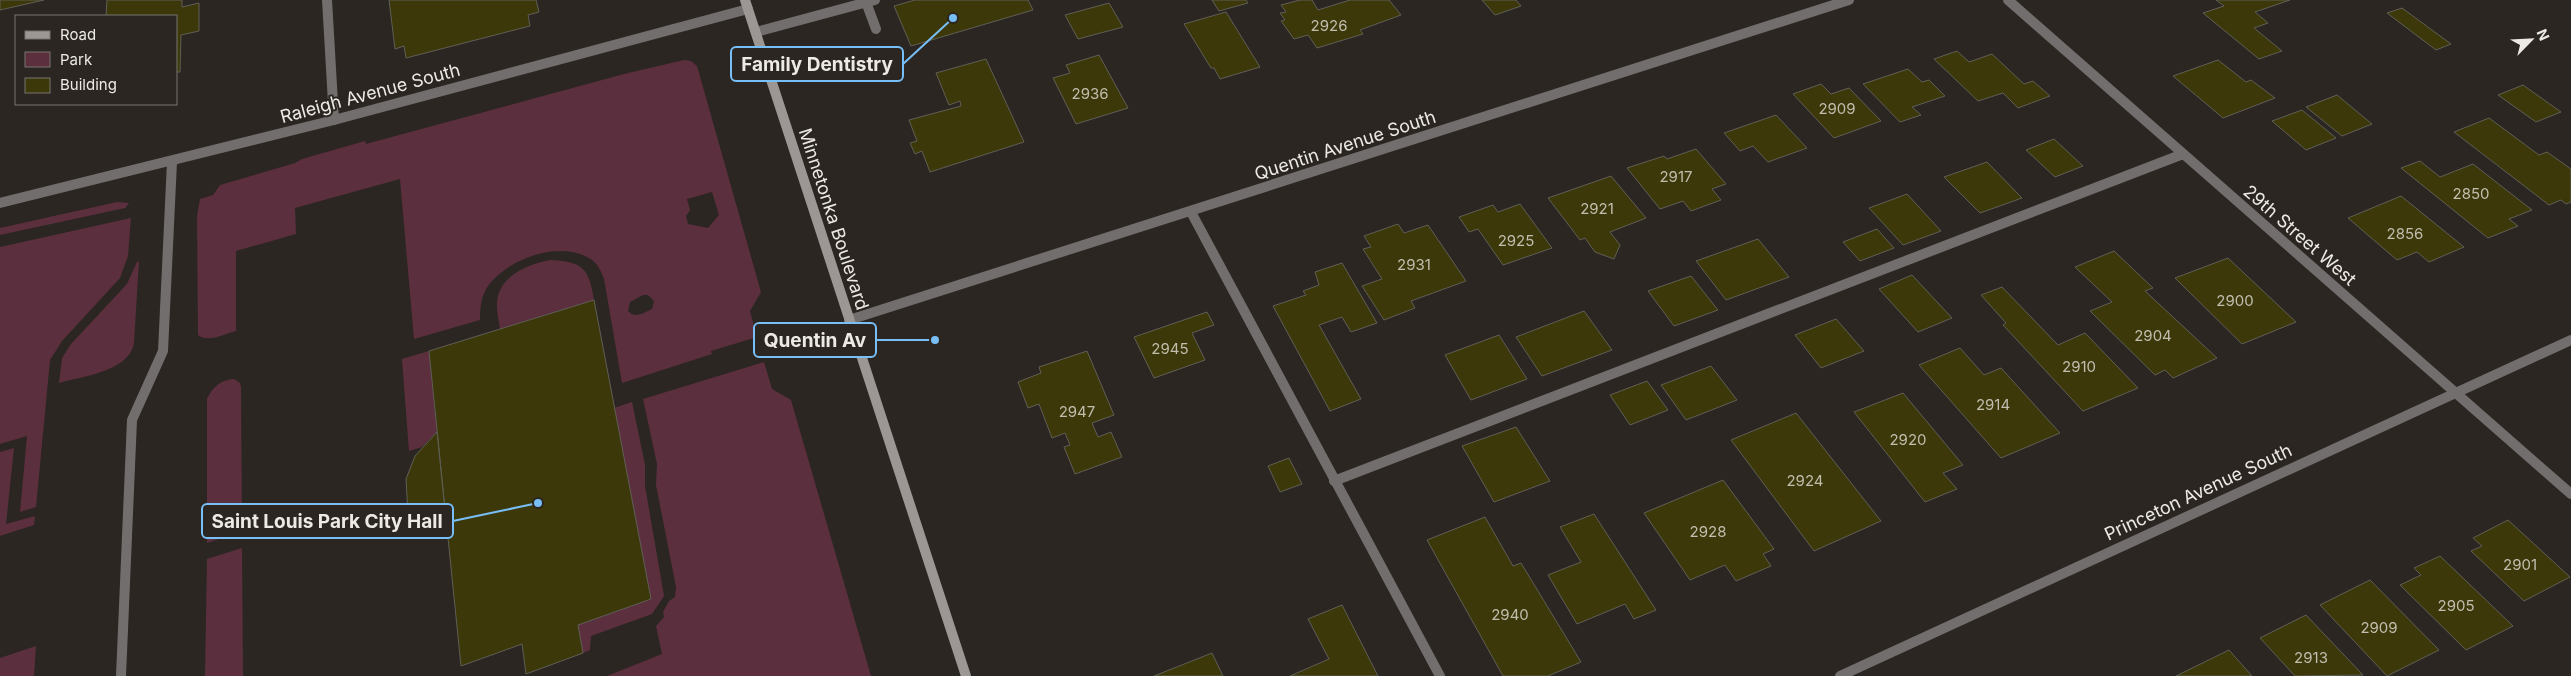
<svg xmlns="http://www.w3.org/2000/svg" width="2571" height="676" font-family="Inter,sans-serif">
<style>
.green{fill:#5c2f3e;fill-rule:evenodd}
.building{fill:#3c3809;stroke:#5f5f57}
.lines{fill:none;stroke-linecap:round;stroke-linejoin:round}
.service{stroke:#726e6d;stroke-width:10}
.minor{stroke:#726e6d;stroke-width:10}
.secondary{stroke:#9c9694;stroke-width:10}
.labels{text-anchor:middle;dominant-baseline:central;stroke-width:4;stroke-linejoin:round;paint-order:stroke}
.number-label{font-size:15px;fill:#c1beaf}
.street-label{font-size:18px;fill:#edeae6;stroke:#2b2621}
.leader{fill:none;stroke:#78bff8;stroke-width:2}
.callout-dot{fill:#78bff8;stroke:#2b2621;stroke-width:2}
.callout{fill:#2b2621;stroke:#78bff8;stroke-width:2}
.callout-label{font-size:19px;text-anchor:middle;font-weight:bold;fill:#edeae6}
</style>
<rect width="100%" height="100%" fill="#2b2621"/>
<g class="green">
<path d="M684 60 691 61 697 66 761 292 750 311 757 337 711 351 712 354 622 383 604 279C601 271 597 262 589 258 558 240 508 259 488 286 481 296 480 308 480 320L414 339 400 179 295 208 296 234 236 251V331C224 334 208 343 198 335L197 216 200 199 213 195 220 185 295 163 302 159 365 141 366 144 624 74ZM712 192 719 215 708 228 688 224 686 216 690 210 687 199ZM643 295H648L654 301 652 309C643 313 635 319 628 311L630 302Z"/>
<path d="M117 202 129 203 125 208 0 235V228Z"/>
<path d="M131 218 128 256 120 278 62 341 50 360 36 507 20 512 27 436 0 444V247Z"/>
<path d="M551 260C584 262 589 269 594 300L500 329C499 322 497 314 497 306 496 277 527 264 551 260Z"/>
<path d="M139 261 134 343C129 372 82 376 59 383L62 358 71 344 127 284 137 262Z"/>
<path d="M429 351 437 432 422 447 409 451 402 359Z"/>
<path d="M764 362 772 389 791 400 871 676H607L662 654 656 626 664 617 663 612 669 601 675 597 676 587 656 485 657 464 643 399Z"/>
<path d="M234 379 240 383 241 387 242 531 207 543V399C213 386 221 380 234 379Z"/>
<path d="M632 402 645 465V486L664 596 652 614 591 636 590 650 583 653 578 625 651 599 614 408Z"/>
<path d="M14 448 6 524 35 516 34 525 0 536V452Z"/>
<path d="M242 548 243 676H205L207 559Z"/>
<path d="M36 646 34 676H0V658Z"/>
</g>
<g class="building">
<path d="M0 0H44L0 10Z"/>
<path d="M107 0H182V7L199 3V31L181 35 180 72H176V16H106Z"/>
<path d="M389 0H536L539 12 528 15 530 26 406 58 404 46 395 49Z"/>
<path d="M915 0H1028L1033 10 911 46 894 6Z"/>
<path d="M1212 0H1246L1248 3 1219 11Z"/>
<path d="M1300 0H1312L1318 10 1350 0H1389L1401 15 1360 30 1363 34 1317 48 1308 35 1294 39 1281 21 1285 20 1280 13 1286 12 1281 5Z"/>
<path d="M1482 0H1516L1521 6 1495 15Z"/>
<path d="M2216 0H2290L2255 12 2268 23 2254 28 2282 51 2259 59 2203 13 2224 6Z"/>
<path d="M1109 3 1123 27 1078 39 1065 15Z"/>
<path d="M2402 8 2451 44 2436 50 2387 13Z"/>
<path d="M1226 12 1260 67 1220 79 1214 68H1211L1184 24Z"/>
<path d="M1957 51 1969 62 1992 54 2024 84 2033 81 2050 96 2018 108 2003 93 1978 101 1934 59Z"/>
<path d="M1099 55 1128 108 1076 124 1053 78 1070 73 1066 65Z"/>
<path d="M986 59 1024 142 930 172 922 151 915 154 910 143 917 141 909 120 961 106 960 101 949 105 936 73Z"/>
<path d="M2218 60 2246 82 2251 80 2275 98 2223 118 2173 76Z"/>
<path d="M1908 69 1922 82 1929 80 1945 96 1912 107 1921 115 1900 122 1863 84Z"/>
<path d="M1821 84 1831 94 1849 88 1881 121 1834 138 1793 94Z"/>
<path d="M2523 85 2561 112 2536 122 2498 95Z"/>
<path d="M2337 95 2372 124 2342 136 2306 107Z"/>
<path d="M2302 110 2336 138 2306 150 2272 121Z"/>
<path d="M1776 115 1807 148 1768 162 1753 146 1740 151 1724 133Z"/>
<path d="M2489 118 2539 155 2547 152 2571 169V202L2566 204 2561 200 2549 205 2454 132Z"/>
<path d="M2054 139 2083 166 2055 177 2026 150Z"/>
<path d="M1696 149 1726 184 1712 189 1721 200 1691 211 1683 201 1660 209 1627 168 1664 156 1667 159Z"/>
<path d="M2420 161 2440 177 2473 164 2532 210 2509 219 2518 226 2488 238 2401 168Z"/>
<path d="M1987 162 2022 198 1980 213 1944 177Z"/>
<path d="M1611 176 1646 218 1610 232 1620 245 1614 259 1595 252 1585 238 1580 240 1548 198Z"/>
<path d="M1907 194 1941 231 1903 245 1869 208Z"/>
<path d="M2401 196 2464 247 2429 262 2417 252 2397 260 2348 218Z"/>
<path d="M1520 204 1552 248 1503 265 1478 229 1469 232 1459 217 1493 205 1498 212Z"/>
<path d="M1398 224 1404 233 1428 225 1466 281 1411 301 1415 308 1384 320 1362 286 1382 279 1363 249 1371 247 1364 236Z"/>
<path d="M1877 229 1894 248 1860 261 1843 242Z"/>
<path d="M1758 239 1789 277 1726 300 1696 261Z"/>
<path d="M2114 251 2153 288 2145 291 2217 358 2173 378 2165 370 2155 375 2090 311 2112 302 2075 267Z"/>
<path d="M2228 258 2296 322 2242 344 2175 278Z"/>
<path d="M1342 263 1377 323 1351 332 1342 317 1319 325 1361 399 1330 411 1273 306 1306 295 1303 291 1319 285 1315 272Z"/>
<path d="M1912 275 1952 318 1918 332 1879 289Z"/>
<path d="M1691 276 1718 310 1674 326 1648 291Z"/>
<path d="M2002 287 2058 345 2085 333 2138 388 2083 411 2003 325 2006 323 1981 295Z"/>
<path d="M594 300 651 599 578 625 583 653 526 674 522 644 461 666 429 351Z"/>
<path d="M1584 311 1612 350 1542 376 1516 337Z"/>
<path d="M1207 312 1214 325 1192 333 1205 360 1154 378 1134 337Z"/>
<path d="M1836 319 1864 351 1821 368 1795 335Z"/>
<path d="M1499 335 1527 379 1471 400 1445 355Z"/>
<path d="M1960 348 1984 375 2001 368 2060 433 2001 458 1919 365Z"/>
<path d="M1087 351 1114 415 1092 423 1098 437 1111 432 1122 457 1075 474 1064 447 1070 445 1065 433 1052 438 1039 404 1028 408 1018 382 1041 373 1039 367Z"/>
<path d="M1711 366 1737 400 1686 420 1661 385Z"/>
<path d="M1647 381 1668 410 1630 425 1610 395Z"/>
<path d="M1903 393 1963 465 1943 473 1957 489 1925 502 1854 412Z"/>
<path d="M1796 413 1881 521 1814 551 1731 440Z"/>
<path d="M1516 427 1550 481 1494 502 1462 446Z"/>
<path d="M437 432 446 520 409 532 406 479 415 456Z"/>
<path d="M1289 458 1302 484 1280 492 1268 466Z"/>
<path d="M1723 480 1774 549 1763 554 1771 566 1736 581 1725 565 1690 580 1644 513Z"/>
<path d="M1594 514 1656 610 1634 619 1625 604 1577 624 1548 575 1581 562 1560 527Z"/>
<path d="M1485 517 1513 566 1521 563 1581 662 1548 676H1503L1427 540Z"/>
<path d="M2508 520 2570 577 2524 601 2471 551 2482 546 2473 538Z"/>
<path d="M2440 556 2513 626 2466 650 2400 585 2421 575 2414 568Z"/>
<path d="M2370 580 2439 650 2387 676 2320 605Z"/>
<path d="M1342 605 1378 676H1290L1329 659 1308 619Z"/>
<path d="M2306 615 2363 675 2295 676 2260 638Z"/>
<path d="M2229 650 2252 676H2176Z"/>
<path d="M1212 653 1223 676H1154Z"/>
</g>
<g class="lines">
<g class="service">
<path d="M327 0 334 120"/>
<path d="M866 2 876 29"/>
<path d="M756 32 875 0"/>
<path d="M1191 212 1440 676"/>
<path d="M1334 481 2183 154"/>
<path d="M121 676 132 420 163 351 172 162"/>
</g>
<g class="minor">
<path d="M2008 0 2571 494"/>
<path d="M0 203 334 120 748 9"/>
<path d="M849 320 1849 0"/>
<path d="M1840 676 2571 340"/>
</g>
<path class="secondary" d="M745 0 966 676"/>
</g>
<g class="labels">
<g class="number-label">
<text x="1329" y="25">2926</text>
<text x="1090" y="93">2936</text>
<text x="1837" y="108">2909</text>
<text x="1676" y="176">2917</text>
<text x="2471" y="193">2850</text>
<text x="1597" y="208">2921</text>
<text x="2405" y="233">2856</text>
<text x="1516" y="240">2925</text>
<text x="1414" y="264">2931</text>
<text x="2235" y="300">2900</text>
<text x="2153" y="335">2904</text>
<text x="1170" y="348">2945</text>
<text x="2079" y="366">2910</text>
<text x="1993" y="404">2914</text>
<text x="1077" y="411">2947</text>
<text x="1908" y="439">2920</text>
<text x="1805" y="480">2924</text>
<text x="1708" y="531">2928</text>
<text x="2520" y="564">2901</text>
<text x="2456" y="605">2905</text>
<text x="1510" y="614">2940</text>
<text x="2379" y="627">2909</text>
<text x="2311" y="657">2913</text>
</g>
<g class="street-label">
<text transform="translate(370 93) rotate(-15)">Raleigh Avenue South</text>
<text transform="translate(1345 145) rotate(-18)">Quentin Avenue South</text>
<text transform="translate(834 219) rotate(72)">Minnetonka Boulevard</text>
<text transform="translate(2300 235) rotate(41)">29th Street West</text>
<text transform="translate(2198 492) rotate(-25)">Princeton Avenue South</text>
</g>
</g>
<path class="leader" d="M953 18L903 64M935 340L876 340M538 503L453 521"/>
<g class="callout-dot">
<circle cx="953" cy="18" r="5"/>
<circle cx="935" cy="340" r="5"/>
<circle cx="538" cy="503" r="5"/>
</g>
<g class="callout">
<rect x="731" y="47" width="172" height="34" rx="5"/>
<rect x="754" y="323" width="122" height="34" rx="5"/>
<rect x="202" y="504" width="251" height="34" rx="5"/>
</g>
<g class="callout-label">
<text x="817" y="71">Family Dentistry</text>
<text x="815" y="347">Quentin Av</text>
<text x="327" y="528">Saint Louis Park City Hall</text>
</g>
<rect x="15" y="15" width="162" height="90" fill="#2b2621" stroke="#797470"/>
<rect x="25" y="31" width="25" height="8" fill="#9c9694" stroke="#797470"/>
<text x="60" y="40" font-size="15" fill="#edeae6">Road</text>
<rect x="25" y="52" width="25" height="15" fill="#5c2f3e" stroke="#797470"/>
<text x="60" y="65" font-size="15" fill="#edeae6">Park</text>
<rect x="25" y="78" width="25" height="15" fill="#3c3809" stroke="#797470"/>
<text x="60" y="90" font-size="15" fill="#edeae6">Building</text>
<g transform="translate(2531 40) rotate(66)" stroke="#2b2621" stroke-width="4" paint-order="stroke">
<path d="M0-4L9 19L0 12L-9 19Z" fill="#edeae6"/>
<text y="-8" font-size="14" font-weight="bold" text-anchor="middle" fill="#edeae6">N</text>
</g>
</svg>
